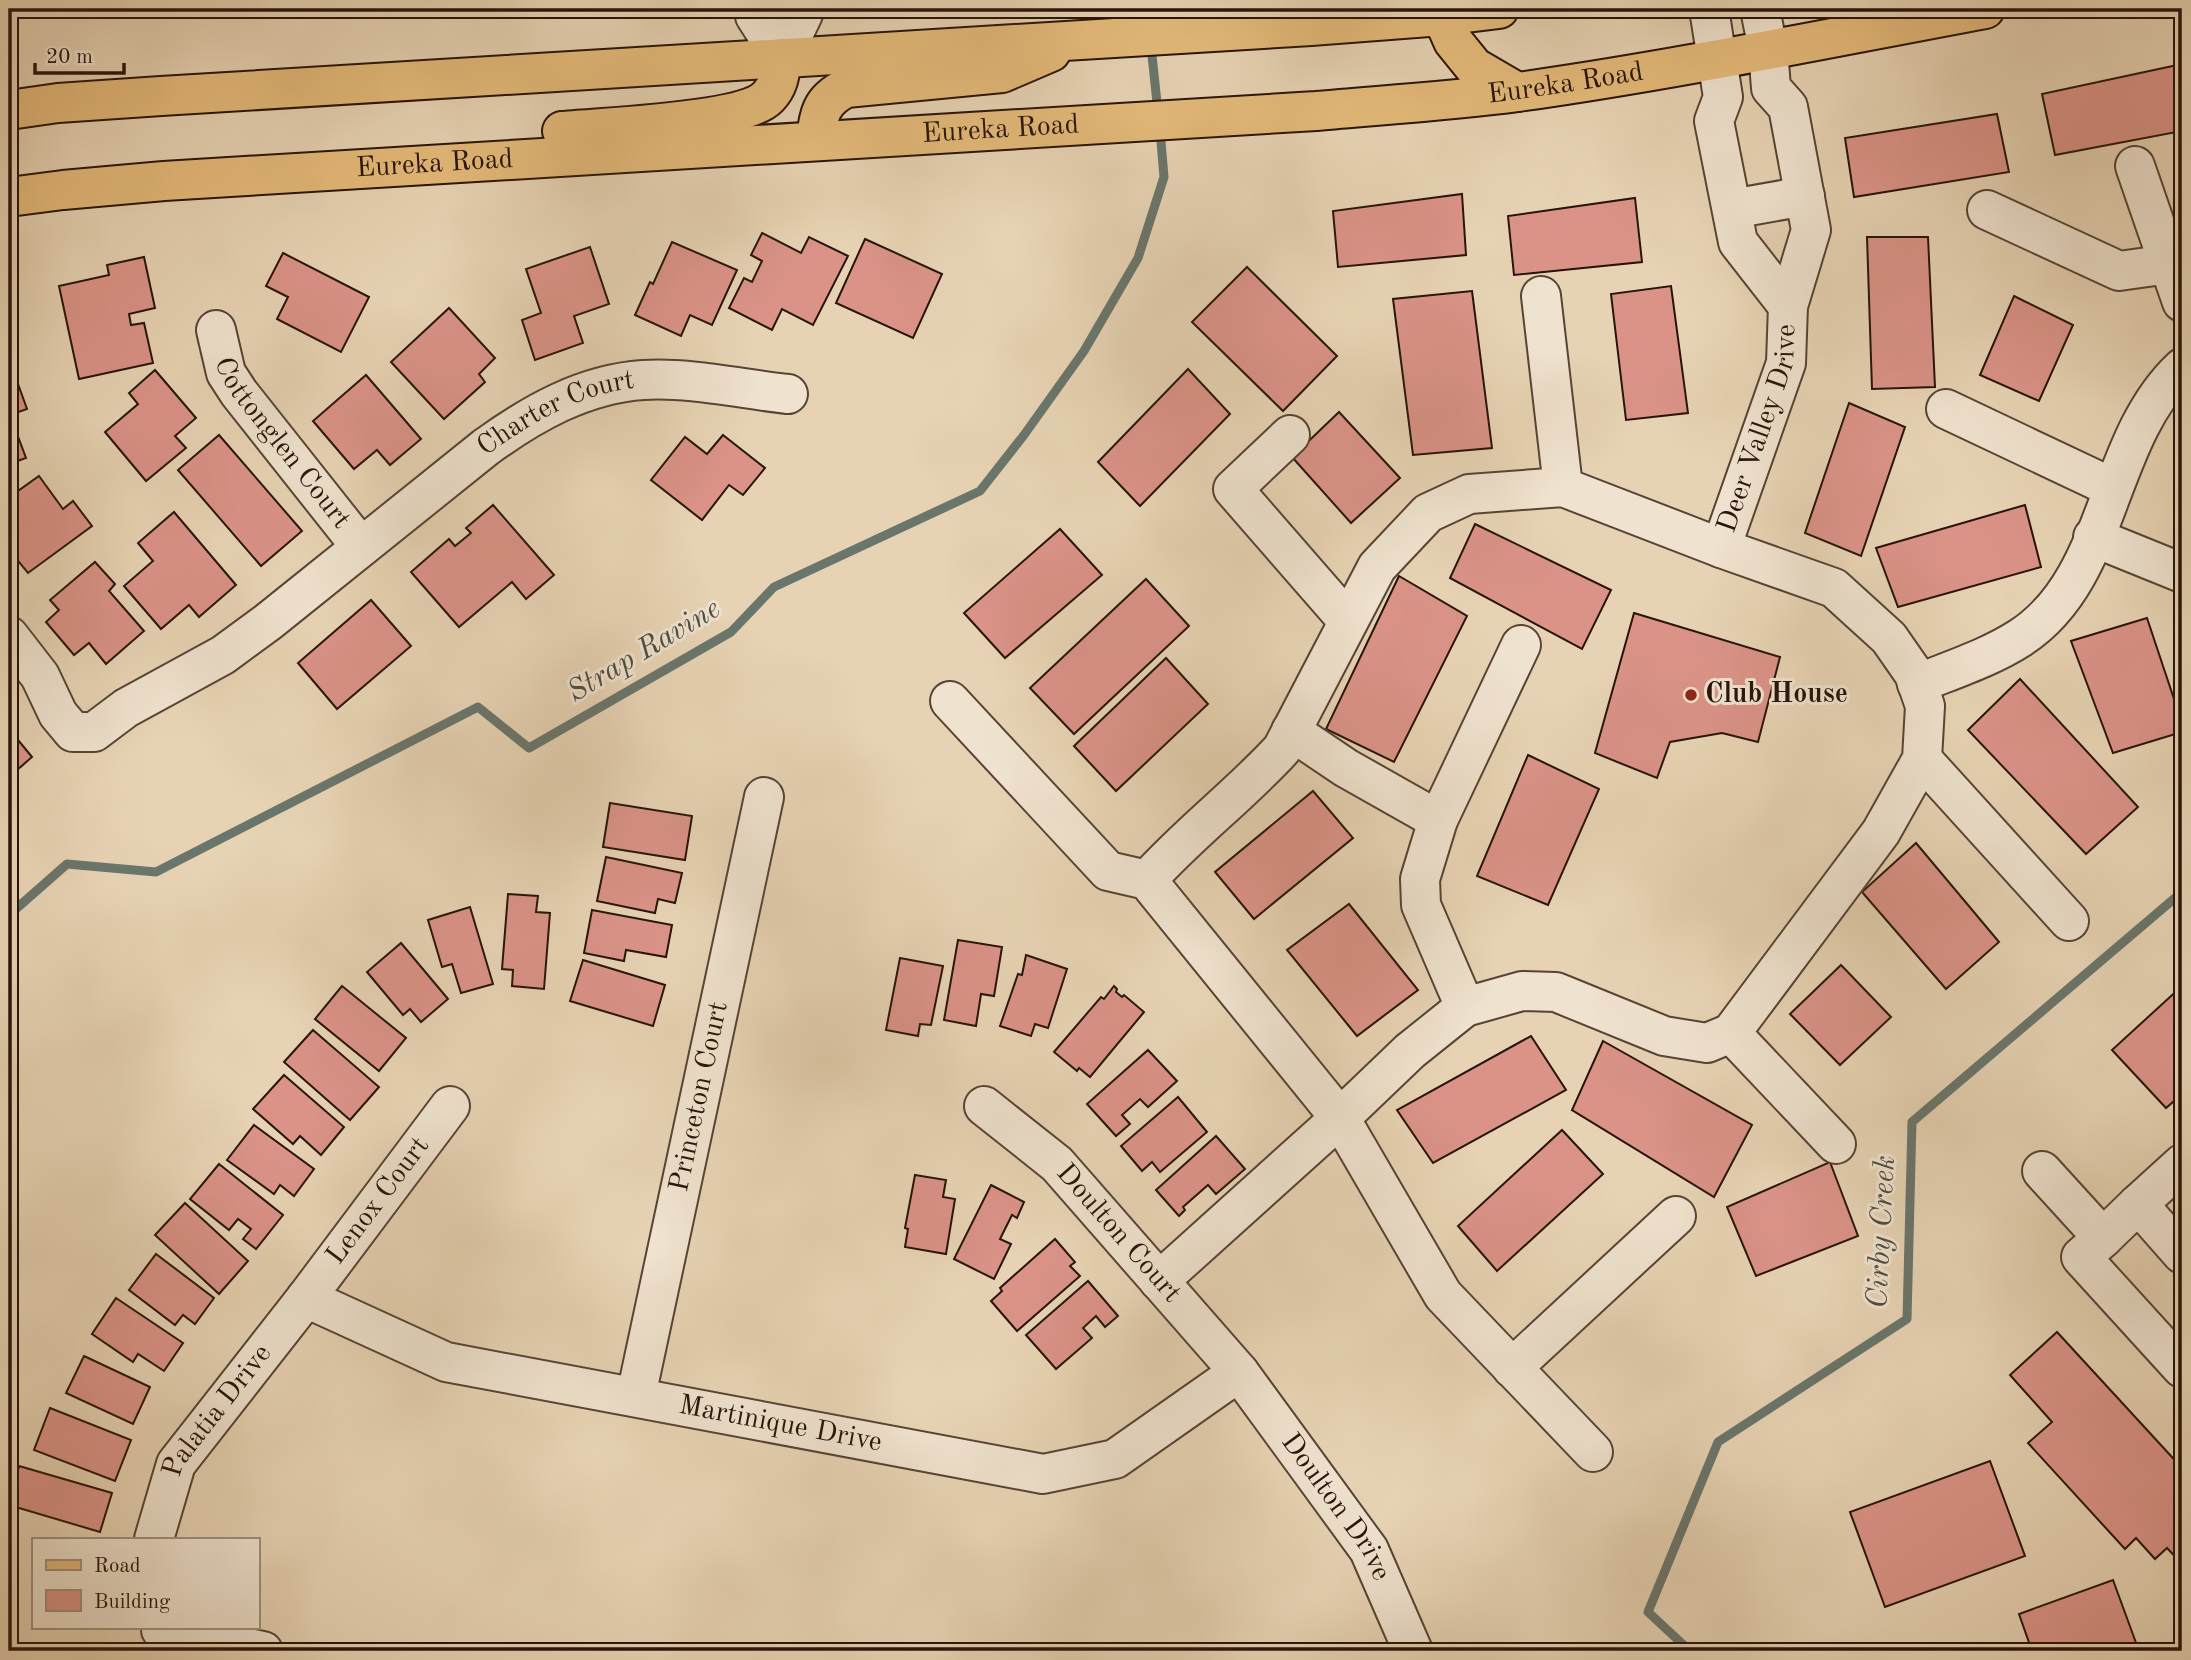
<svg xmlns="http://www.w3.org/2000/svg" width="2191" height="1660" font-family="'Old Standard TT',serif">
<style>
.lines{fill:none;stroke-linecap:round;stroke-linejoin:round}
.stream{stroke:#6a766c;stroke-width:9}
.building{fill:#db9388;stroke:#27140a;stroke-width:2}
.minor-casing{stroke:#574434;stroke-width:42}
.major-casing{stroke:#27140a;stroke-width:42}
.minor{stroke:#efe2ce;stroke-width:38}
.major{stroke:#e4ba7a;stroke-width:38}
.poi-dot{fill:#8f2418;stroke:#efe2ce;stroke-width:2.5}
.labels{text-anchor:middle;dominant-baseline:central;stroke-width:6;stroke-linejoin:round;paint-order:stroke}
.street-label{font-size:28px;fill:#27140a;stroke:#efe2ce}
.poi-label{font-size:28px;font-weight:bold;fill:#27140a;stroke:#efe2ce;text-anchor:start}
.water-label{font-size:30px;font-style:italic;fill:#4e4d43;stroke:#efe2ce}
</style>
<rect width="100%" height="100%" fill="#e7d3b4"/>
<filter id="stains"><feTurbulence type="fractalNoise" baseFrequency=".00286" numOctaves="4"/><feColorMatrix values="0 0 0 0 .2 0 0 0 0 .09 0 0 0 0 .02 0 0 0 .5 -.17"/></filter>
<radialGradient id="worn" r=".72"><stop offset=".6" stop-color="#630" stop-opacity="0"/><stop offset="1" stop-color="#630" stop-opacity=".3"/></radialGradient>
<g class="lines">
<g class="stream">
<path d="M1147 9 1149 29"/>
<path d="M1151 46 1158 112"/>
<path d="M9 915 67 864 156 872 478 707 529 748 731 632 774 587 980 491 1024 435 1084 351 1138 258 1164 177 1160 130"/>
<path d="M1690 1651 1648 1612 1718 1442 1907 1319 1912 1122 2182 892"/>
</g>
</g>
<g class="building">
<path d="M2182 64V131L2055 155 2042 94Z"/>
<path d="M1997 114 2009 172 1854 197 1845 138Z"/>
<path d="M1462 194 1466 255 1338 267 1333 211Z"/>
<path d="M1635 198 1642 262 1514 275 1508 216Z"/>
<path d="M762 233 801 253 809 237 848 256 813 325 782 309 772 330 729 308 744 278 752 282 762 261 751 255Z"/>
<path d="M1867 237H1928L1935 387 1872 389Z"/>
<path d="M865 239 942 274 913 338 836 303Z"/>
<path d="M672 242 737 270 712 325 690 315 681 336 635 315 650 282 653 284Z"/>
<path d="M590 247 609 304 574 316 583 343 535 360 522 320 541 313 526 269Z"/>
<path d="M283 253 369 297 341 352 277 319 288 297 266 286Z"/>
<path d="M144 257 155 308 129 314 131 325 144 323 153 363 79 379 59 286 109 275 107 265Z"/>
<path d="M1247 267 1337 356 1283 411 1192 322Z"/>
<path d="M1671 286 1688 413 1626 420 1611 294Z"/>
<path d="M1472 291 1492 448 1413 455 1393 299Z"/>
<path d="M2014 296 2073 325 2039 401 1980 375Z"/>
<path d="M449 308 495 358 479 374 485 382 444 419 391 362Z"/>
<path d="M1188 369 1230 414 1140 506 1098 462Z"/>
<path d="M13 370 27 409 10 415 26 458 9 464V371Z"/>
<path d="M155 370 196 418 175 436 186 448 146 481 105 432 138 404 129 393Z"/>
<path d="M366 375 421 439 390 465 377 450 354 469 313 421Z"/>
<path d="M1849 403 1905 427 1861 556 1805 533Z"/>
<path d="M1339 412 1400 478 1351 523 1292 457Z"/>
<path d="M2182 434V457L2175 436Z"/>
<path d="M219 435 302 531 261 566 178 470Z"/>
<path d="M723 435 765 468 743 495 729 485 702 520 651 480 685 437 707 454Z"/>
<path d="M39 476 63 509 73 501 92 526 28 573 9 550V485L15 493Z"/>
<path d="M493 505 554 575 526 599 512 582 459 627 411 572 449 539 455 546 471 533 466 528Z"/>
<path d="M2025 505 2041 567 1898 607 1876 548Z"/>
<path d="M174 512 236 585 199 617 189 605 161 629 124 586 153 561 138 543Z"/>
<path d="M1475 524 1611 590 1582 649 1450 578Z"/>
<path d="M1060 529 1102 575 1005 658 964 613Z"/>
<path d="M95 562 115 584 109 591 144 631 106 664 89 643 74 655 46 622 59 610 50 600Z"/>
<path d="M1399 576 1467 616 1394 762 1326 729Z"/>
<path d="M1146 579 1189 626 1074 734 1030 688Z"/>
<path d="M371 600 411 646 337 709 298 663Z"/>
<path d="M1634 613 1780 657 1758 742 1722 733 1670 742 1657 778 1595 753Z"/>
<path d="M2147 618 2182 723V732L2113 753 2071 641Z"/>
<path d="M1166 658 1208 704 1116 791 1074 746Z"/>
<path d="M2020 679 2138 807 2086 854 1968 730Z"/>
<path d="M9 729 32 757 9 777Z"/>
<path d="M1528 755 1599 789 1548 905 1477 876Z"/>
<path d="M1313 791 1353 838 1254 919 1215 872Z"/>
<path d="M610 803 692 816 685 860 603 847Z"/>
<path d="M1916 843 1999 942 1946 989 1862 892Z"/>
<path d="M606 857 682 873 675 903 658 899 655 913 597 901Z"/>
<path d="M508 894 538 896 536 912 550 913 544 989 512 986 513 970 502 969Z"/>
<path d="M1349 904 1418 990 1357 1036 1287 950Z"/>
<path d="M470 907 493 984 461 993 452 964 442 967 428 920Z"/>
<path d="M592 910 672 925 666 957 626 950 624 961 584 953Z"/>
<path d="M958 940 1002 947 994 996 981 994 976 1026 944 1020Z"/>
<path d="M401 943 448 999 421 1022 410 1009 403 1015 367 972Z"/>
<path d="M1026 955 1067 969 1048 1028 1035 1024 1031 1036 1000 1026 1018 974 1022 975Z"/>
<path d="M900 958 943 966 931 1025 920 1024 918 1036 886 1030Z"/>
<path d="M583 960 665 985 653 1026 570 1001Z"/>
<path d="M1841 965 1891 1017 1840 1065 1790 1014Z"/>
<path d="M342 986 406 1038 379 1071 315 1019Z"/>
<path d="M1114 986 1117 989 1116 992 1122 997 1124 995 1144 1012 1090 1077 1079 1068 1077 1071 1054 1052 1101 997 1104 999Z"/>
<path d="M2182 986V1094L2166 1108 2112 1050Z"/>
<path d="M313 1030 379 1087 350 1120 284 1062Z"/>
<path d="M1531 1036 1566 1090 1433 1163 1397 1110Z"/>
<path d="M1603 1041 1752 1125 1714 1197 1572 1110Z"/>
<path d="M1148 1050 1177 1081 1148 1107 1140 1099 1122 1115 1130 1124 1116 1136 1087 1104Z"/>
<path d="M284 1075 344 1127 321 1155 300 1136 293 1144 253 1109Z"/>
<path d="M1178 1097 1207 1132 1160 1172 1152 1162 1142 1171 1121 1146Z"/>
<path d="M254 1125 314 1169 294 1196 280 1185 274 1194 227 1160Z"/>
<path d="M1562 1130 1603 1174 1497 1271 1458 1226Z"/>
<path d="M1216 1136 1245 1169 1216 1194 1208 1185 1183 1207 1185 1210 1179 1216 1156 1190Z"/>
<path d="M1830 1162 1858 1236 1756 1276 1727 1207Z"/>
<path d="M219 1164 283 1215 256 1249 243 1239 251 1229 238 1219 229 1230 190 1199Z"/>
<path d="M915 1175 946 1180 943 1197 955 1199 946 1254 905 1247 908 1229 905 1228Z"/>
<path d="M991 1185 1024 1202 1017 1218 1012 1215 1000 1239 1011 1244 994 1279 954 1259Z"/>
<path d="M185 1203 248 1261 219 1294 155 1235Z"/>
<path d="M1055 1239 1075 1262 1070 1266 1080 1276 1017 1331 991 1301 1002 1291 1000 1288Z"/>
<path d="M156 1254 214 1298 195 1324 183 1315 175 1325 129 1290Z"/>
<path d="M1088 1281 1118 1316 1105 1327 1096 1316 1083 1328 1092 1338 1056 1369 1026 1335Z"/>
<path d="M116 1298 183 1343 164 1371 138 1354 133 1362 92 1334Z"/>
<path d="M2057 1332 2182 1468V1564L2167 1548 2155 1559 2136 1538 2125 1549 2028 1443 2052 1422 2010 1375Z"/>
<path d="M84 1356 150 1387 133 1424 66 1393Z"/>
<path d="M50 1408 131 1440 115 1481 34 1450Z"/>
<path d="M1990 1461 2025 1556 1885 1607 1850 1512Z"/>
<path d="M19 1466 112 1493 100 1532 9 1505Z"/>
<path d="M2113 1580 2139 1651H2032L2019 1614Z"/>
</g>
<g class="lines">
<g class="minor-casing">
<g id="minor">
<path d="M754 9 755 16 782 58"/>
<path d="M1709 9 1723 97 1714 121 1738 242 1788 306"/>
<path d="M782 58 803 14V9"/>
<path d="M2135 166 2182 302"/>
<path d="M1732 209 1805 196"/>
<path d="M1987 210 2119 271 2169 264"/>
<path d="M1541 296 1563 487"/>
<path id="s1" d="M216 330 226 373 239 393 361 547"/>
<path d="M1946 409 2113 488"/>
<path d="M1290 435 1233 489 1348 621"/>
<path d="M2093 537 2182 573"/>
<path id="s2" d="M1721 548 1786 363 1788 306 1811 230 1788 107 1771 88 1768 49 1760 9"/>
<path id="s3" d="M9 636 40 676 58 714 73 732H94L126 708 223 655 268 622 486 447C533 413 584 384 643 380 690 377 741 389 788 394"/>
<path d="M1917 684C1951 670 1989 658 2020 638 2112 579 2104 441 2182 368"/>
<path d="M950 701 1108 871 1147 880 1340 1118 1443 1295 1593 1452"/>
<path d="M1291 731 1346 768 1438 820"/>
<path d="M1922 759 2069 921"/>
<path d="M1147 880C1189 833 1240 795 1282 749L1377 567 1428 513 1469 494 1563 487 1721 548 1834 588 1889 638 1914 674 1925 706 1922 759 1881 832 1731 1033 1707 1043 1664 1036 1556 992 1522 991 1465 1007 1410 1051 1340 1118 1159 1281"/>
<path d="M1465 1007 1421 905 1420 879 1438 820 1521 645"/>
<path d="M1731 1033 1836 1144"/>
<path id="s4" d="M984 1106 1057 1164 1239 1372 1369 1550 1413 1651"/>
<path d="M2182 1164 2138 1204 2182 1254"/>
<path d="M2042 1171 2103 1238 2138 1204"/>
<path d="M2103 1238 2081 1257 2182 1368"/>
<path id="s5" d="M306 1298 446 1362 1043 1474 1115 1459 1239 1372"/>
<path d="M1512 1368 1676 1216"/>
<path id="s6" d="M636 1396 764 797"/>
<path id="s7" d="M154 1539 176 1464 306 1298 450 1106"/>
<path d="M161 1627V1630L263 1651"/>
</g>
</g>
<g class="major-casing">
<g id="major">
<path d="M1442 16 1453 41 1474 67 1517 92"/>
<path d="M9 110 58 103 161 96 1311 26 1442 16 1499 9"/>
<path d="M562 131C603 127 743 123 768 97 779 86 780 74 782 58"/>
<path d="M816 141C818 115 821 100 846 88L1002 73 1051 52"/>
<path id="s8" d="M9 197 63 190 164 181 1316 111C1383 105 1451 101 1518 92 1674 70 1829 38 1985 9"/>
</g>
</g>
<use href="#minor" class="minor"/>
<use href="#major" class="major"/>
</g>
<circle class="poi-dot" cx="1691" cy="695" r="7"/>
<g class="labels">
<g class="street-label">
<text stroke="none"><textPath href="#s8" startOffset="1561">Eureka Road</textPath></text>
<text stroke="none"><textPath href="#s8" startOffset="994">Eureka Road</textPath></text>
<text stroke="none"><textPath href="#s8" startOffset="427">Eureka Road</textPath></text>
<text stroke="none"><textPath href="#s3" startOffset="702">Charter Court</textPath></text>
<text stroke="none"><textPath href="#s2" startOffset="126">Deer Valley Drive</textPath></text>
<text stroke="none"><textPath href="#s1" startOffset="133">Cottonglen Court</textPath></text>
<text stroke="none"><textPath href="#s6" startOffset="306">Princeton Court</textPath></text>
<text stroke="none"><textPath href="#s7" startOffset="410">Lenox Court</textPath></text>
<text stroke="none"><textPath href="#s4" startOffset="186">Doulton Court</textPath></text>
<text stroke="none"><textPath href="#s7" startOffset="145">Palatia Drive</textPath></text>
<text stroke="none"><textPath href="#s5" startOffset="494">Martinique Drive</textPath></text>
<text stroke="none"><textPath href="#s4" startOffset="536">Doulton Drive</textPath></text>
</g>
<g class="poi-label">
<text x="1705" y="695">Club House</text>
</g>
<g class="water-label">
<text transform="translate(644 651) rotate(-31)">Strap Ravine</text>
<text transform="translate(1882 1232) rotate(-87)">Cirby Creek</text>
</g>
</g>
<rect width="2191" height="1660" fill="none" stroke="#e7d3b4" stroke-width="35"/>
<rect x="10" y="10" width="2170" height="1639" fill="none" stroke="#27140a" stroke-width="3.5"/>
<rect x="18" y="18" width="2156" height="1625" fill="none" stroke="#27140a" stroke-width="2"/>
<rect x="32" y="1538" width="228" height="91" fill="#efe2ce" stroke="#9f9080" stroke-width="2"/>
<rect x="46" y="1560" width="35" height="10" fill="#e4ba7a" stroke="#9f9080" stroke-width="2"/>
<text x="94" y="1572" font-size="21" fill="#27140a">Road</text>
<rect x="46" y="1590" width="35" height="21" fill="#db9388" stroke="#9f9080" stroke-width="2"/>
<text x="94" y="1608" font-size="21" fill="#27140a">Building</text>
<path d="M35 63v10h89v-10" fill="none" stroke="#27140a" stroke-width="3.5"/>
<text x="46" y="63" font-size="21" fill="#27140a" stroke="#efe2ce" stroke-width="5" paint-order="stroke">20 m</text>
<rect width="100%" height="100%" filter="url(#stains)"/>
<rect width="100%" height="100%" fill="url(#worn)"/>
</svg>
